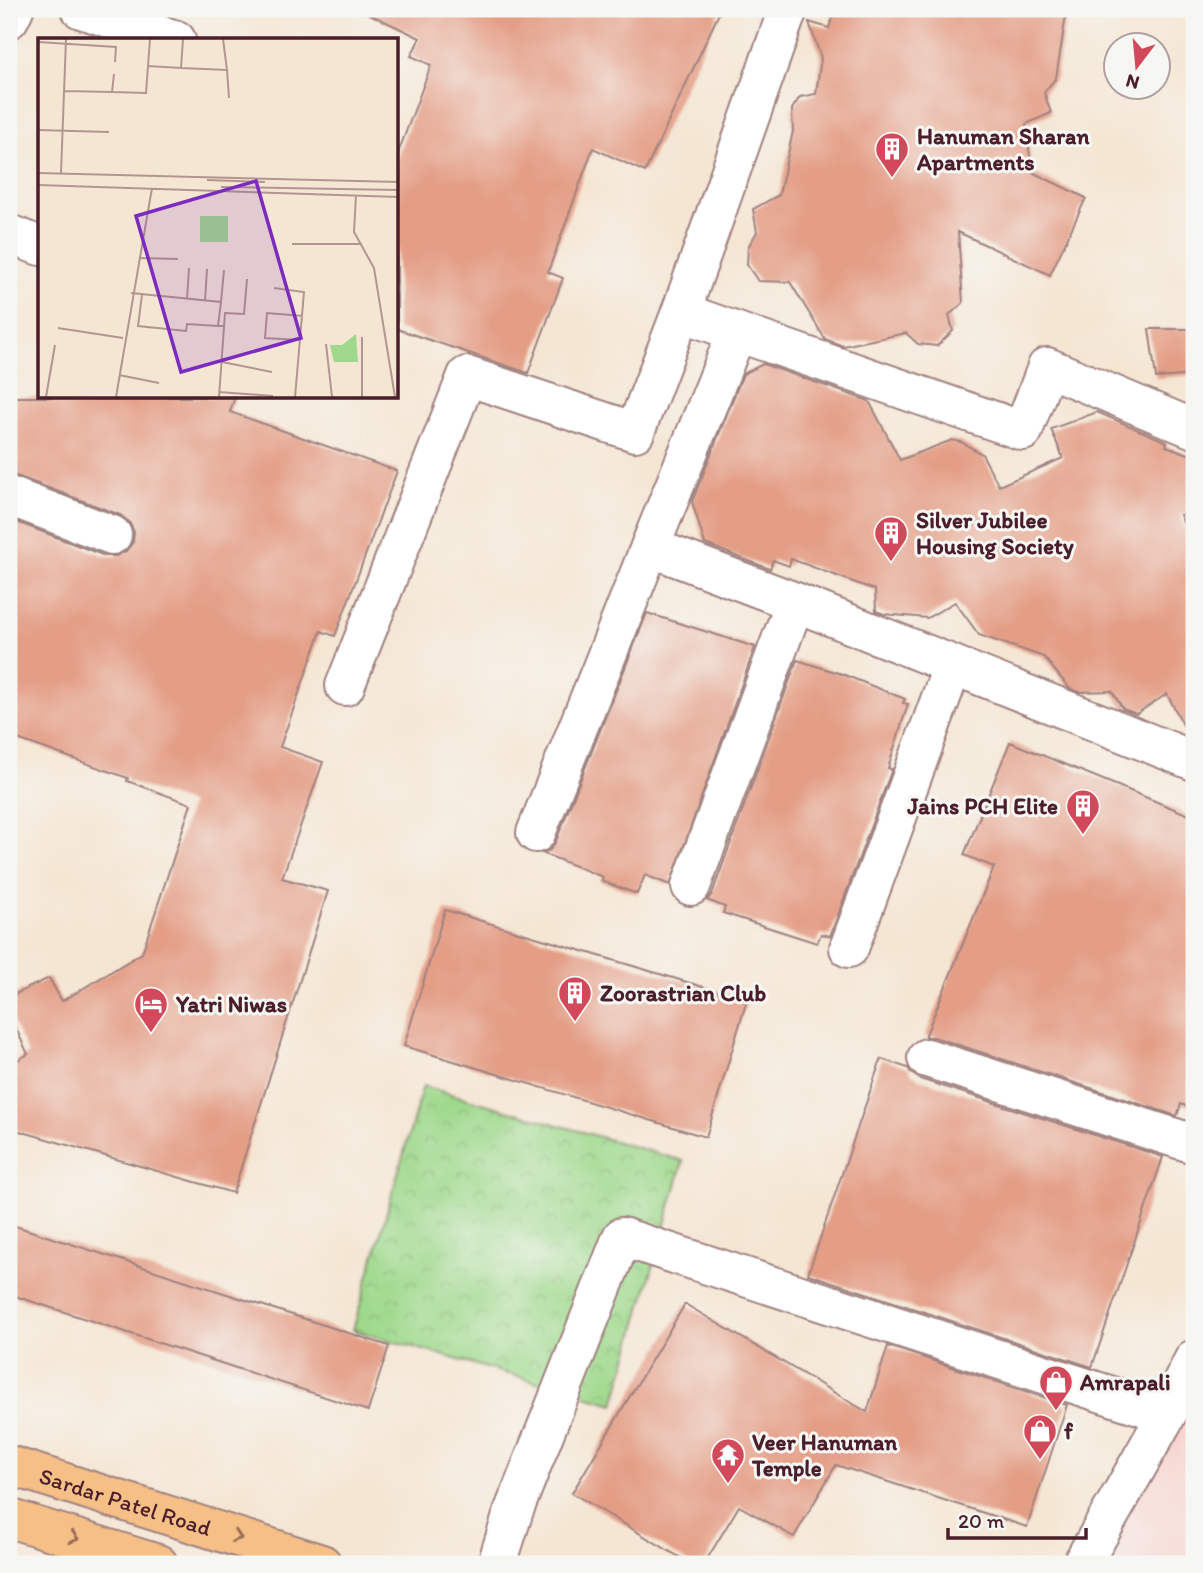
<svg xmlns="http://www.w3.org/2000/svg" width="1203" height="1573" font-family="Itim,sans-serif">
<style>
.built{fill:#f7d0cb}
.park{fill:url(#park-crowns);stroke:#747c5c;stroke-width:2}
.building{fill:#e49e86}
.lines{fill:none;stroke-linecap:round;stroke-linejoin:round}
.minor-casing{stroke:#a08280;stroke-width:42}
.major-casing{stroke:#a08280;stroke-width:42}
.minor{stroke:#fff;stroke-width:38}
.major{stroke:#f5bf86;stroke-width:38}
.oneway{stroke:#976754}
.labels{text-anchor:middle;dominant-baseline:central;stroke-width:6;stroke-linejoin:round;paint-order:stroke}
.poi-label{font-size:23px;font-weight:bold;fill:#4a1f2b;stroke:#f6f6f2;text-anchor:start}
.street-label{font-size:23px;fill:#4a1f2b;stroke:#f6f6f2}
.inset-road{fill:none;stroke:#b19690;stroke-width:2}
.view{fill:#7b2cbf;fill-opacity:0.15;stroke:#7b2cbf;stroke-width:3.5}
.inset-edge{fill:none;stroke:#4a1f2b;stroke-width:3.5}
</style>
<defs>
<pattern id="park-crowns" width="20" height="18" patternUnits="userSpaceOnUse" patternTransform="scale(1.75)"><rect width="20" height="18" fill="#9fd98c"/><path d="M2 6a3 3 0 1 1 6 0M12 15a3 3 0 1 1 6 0" fill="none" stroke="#8aba79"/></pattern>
</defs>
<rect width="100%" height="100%" fill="#f6f6f2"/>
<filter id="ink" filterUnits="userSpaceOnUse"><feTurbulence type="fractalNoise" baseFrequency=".0143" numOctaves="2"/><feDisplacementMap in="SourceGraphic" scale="14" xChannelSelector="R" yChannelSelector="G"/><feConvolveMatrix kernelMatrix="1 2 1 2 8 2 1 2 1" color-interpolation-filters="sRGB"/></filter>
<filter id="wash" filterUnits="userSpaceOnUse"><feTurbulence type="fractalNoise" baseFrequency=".00686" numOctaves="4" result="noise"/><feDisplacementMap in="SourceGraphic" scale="28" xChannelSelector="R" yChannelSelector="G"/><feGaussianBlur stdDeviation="1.57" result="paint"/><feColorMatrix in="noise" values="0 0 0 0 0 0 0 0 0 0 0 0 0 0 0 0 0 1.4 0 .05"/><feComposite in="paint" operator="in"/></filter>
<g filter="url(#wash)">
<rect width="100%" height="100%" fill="#f5e6d4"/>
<path class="built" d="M1194 1382V1564H1092Z"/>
<path class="park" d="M423 1086 683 1161 614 1404 353 1330Z"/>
<g id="blocks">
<g class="building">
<path d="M359 9H721L645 172 593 148 548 272 563 278 528 373 397 329V156L431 65 411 56 420 38Z"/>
<path d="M835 9H1067L1056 78 1044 92 1051 113 1026 124 1032 172 1086 198 1050 275 958 232 963 303 949 315 953 331 937 346 918 344 906 333 843 346 825 339 790 282 758 281 747 265 748 247 757 232 753 209 779 195 793 131 792 109 800 97 816 94 821 58 809 22 829 28Z"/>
<path d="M1149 329H1194V375L1156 378Z"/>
<path d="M763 364 869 401 900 460 952 440 961 442 982 454 999 486 1063 458 1051 429 1097 412 1167 442 1166 446 1194 456V512L1180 515 1194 548V626L1187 659 1194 661V738L1189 736 1167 694 1136 714 1123 709 1112 691 1079 692 1069 688 1044 657 979 635 955 602 927 618 884 614 876 611 875 590 791 559 789 566 773 560 770 569 705 544 692 502 743 374Z"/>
<path d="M9 397H235L230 412 397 471 335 636 321 631 280 747 323 762 282 878 328 891 233 1193 9 1128V1065L28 1054 9 1014V997L49 978 62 1001 142 953 191 804 127 781 128 778 9 736V519L105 556H116L126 551 133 542 134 532 129 522 120 515 17 476 9 475Z"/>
<path d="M647 613 755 647 670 885 645 875 637 894 601 881 603 877 542 853 550 850 556 841Z"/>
<path d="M797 660 842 674 905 699 903 703 908 704 888 768 892 769 830 936 821 934 817 943 723 913 725 907 707 900 712 894Z"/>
<path d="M1010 742 1194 817V1109L1181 1104 1177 1116 934 1037H925L994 867 964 855Z"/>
<path d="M445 910 747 1000 706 1137 404 1046Z"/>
<path d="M881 1059 908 1068 911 1073 920 1079 1163 1157 1092 1367 808 1274Z"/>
<path d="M9 1224 389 1346 368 1411 9 1294Z"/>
<path d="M685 1304 867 1412 888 1346 1067 1405 1027 1527 836 1465 794 1537 739 1506 704 1564H691L572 1493Z"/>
</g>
</g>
</g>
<g filter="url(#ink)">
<use href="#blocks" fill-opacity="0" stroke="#a08280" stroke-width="2"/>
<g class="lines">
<g class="minor-casing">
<g id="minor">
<path d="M81 9 176 40"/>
<path d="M9 19 14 9"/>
<path d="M9 234 40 246"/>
<path d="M681 312 737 332 650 547 795 602 1194 761"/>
<path d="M737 332 1023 431 1047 367 1194 429"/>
<path d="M9 496 112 535"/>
<path d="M345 686 467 376 635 432 681 312 788 9"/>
<path d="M536 833 650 547"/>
<path d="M691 886 795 602"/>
<path d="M849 948 953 665"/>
<path d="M927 1058 1194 1144"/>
<path d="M497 1564 514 1510 622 1237 1167 1414"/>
<path d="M1082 1564 1167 1414 1194 1359"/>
</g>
</g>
<g class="major-casing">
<g id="major">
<path id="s1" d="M9 1465 322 1564"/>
<path d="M9 1518 158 1564"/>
</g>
</g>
<use href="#minor" class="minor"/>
<use href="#major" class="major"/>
</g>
<defs><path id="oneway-chevron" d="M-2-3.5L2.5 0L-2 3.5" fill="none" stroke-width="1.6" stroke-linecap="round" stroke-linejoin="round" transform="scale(1.75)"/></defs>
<g class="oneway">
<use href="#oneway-chevron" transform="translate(237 1537) rotate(18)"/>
<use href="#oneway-chevron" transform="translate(74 1538) rotate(17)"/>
</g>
</g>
<defs>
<g id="building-pin" transform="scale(1.75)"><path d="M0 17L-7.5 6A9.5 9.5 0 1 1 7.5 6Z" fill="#d1495b" stroke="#f6f6f2"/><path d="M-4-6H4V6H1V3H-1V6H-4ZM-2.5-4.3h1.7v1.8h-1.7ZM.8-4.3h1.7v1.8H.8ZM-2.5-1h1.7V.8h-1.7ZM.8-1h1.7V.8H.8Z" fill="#fff"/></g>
<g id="hotel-pin" transform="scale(1.75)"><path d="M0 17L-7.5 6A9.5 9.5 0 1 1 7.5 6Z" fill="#d1495b" stroke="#f6f6f2"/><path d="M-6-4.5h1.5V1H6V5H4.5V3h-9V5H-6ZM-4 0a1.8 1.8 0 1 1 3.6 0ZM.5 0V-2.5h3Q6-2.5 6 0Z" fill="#fff"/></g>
<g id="shop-pin" transform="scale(1.75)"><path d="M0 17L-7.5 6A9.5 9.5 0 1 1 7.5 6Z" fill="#d1495b" stroke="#f6f6f2"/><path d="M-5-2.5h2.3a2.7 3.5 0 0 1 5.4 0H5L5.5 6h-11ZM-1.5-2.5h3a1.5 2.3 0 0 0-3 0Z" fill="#fff"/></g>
<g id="temple-pin" transform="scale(1.75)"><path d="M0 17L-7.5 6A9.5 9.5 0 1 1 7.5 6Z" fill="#d1495b" stroke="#f6f6f2"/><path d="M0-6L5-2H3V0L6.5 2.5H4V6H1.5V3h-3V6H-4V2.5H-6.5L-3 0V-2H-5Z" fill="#fff"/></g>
</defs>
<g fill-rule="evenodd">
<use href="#building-pin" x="892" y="149"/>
<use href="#building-pin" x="891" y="533"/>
<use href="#building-pin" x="1083" y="806"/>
<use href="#building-pin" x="575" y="993"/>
<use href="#hotel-pin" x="151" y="1004"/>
<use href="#shop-pin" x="1056" y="1382"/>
<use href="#shop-pin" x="1040" y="1431"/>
<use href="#temple-pin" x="728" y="1455"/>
</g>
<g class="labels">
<g class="poi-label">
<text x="917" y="136">Hanuman Sharan<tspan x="917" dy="26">Apartments</tspan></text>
<text x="916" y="520">Silver Jubilee<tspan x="916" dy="26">Housing Society</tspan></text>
<text x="1058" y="806" text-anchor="end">Jains PCH Elite</text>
<text x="600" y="993">Zoorastrian Club</text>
<text x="176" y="1004">Yatri Niwas</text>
<text x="1080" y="1382">Amrapali</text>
<text x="1064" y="1431">f</text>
<text x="752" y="1442">Veer Hanuman<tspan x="752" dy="26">Temple</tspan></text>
</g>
<g class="street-label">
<text stroke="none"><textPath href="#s1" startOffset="122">Sardar Patel Road</textPath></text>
</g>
</g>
<g transform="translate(38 38)">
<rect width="360" height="360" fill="#f5e6d4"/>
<path d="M162 178H190V204H162ZM318 296 320 324H296L292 307H304Z" fill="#9fd98c"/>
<path class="inset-road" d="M0 4 78 9 77 24M110 28 112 1M143 30 189 32 185 1M189 32 191 60M26 53 74 54 76 36M74 54 108 55 110 28 143 30 145 1M0 92 71 94M0 135 361 144M23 135 28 1M169 142 227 144M0 147 361 159M183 149 361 152M318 157 316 194 336 230 357 359M254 206H324M101 220 140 221M236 250 266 254 257 359M93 255 183 264 180 288H186M104 257 100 288 148 293 149 286 180 288M149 261 151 230M167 263 169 231M183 264 186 232M20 290 85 300M324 299V359M261 302 227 300 229 275 265 278M288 306 294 359M184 324 234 334M81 337 121 345M181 354 235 358M8 359 17 307M78 359 114 150M181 359 187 275 206 276 209 241"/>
<path class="view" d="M218 143 263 300 143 334 98 178Z"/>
<rect width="360" height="360" class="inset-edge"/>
</g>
<rect width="1203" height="1573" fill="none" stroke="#f6f6f2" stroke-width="35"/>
<g transform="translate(1137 66) rotate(196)"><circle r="33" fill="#f6f6f2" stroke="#b1a0a2" stroke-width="2"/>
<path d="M0-5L12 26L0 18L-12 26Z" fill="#d1495b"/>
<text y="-10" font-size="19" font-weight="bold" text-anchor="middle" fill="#4a1f2b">N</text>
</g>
<path d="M948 1528v10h138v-10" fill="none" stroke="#4a1f2b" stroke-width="3.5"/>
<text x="958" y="1528" font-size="21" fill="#4a1f2b" stroke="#f6f6f2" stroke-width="5" paint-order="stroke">20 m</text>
</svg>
